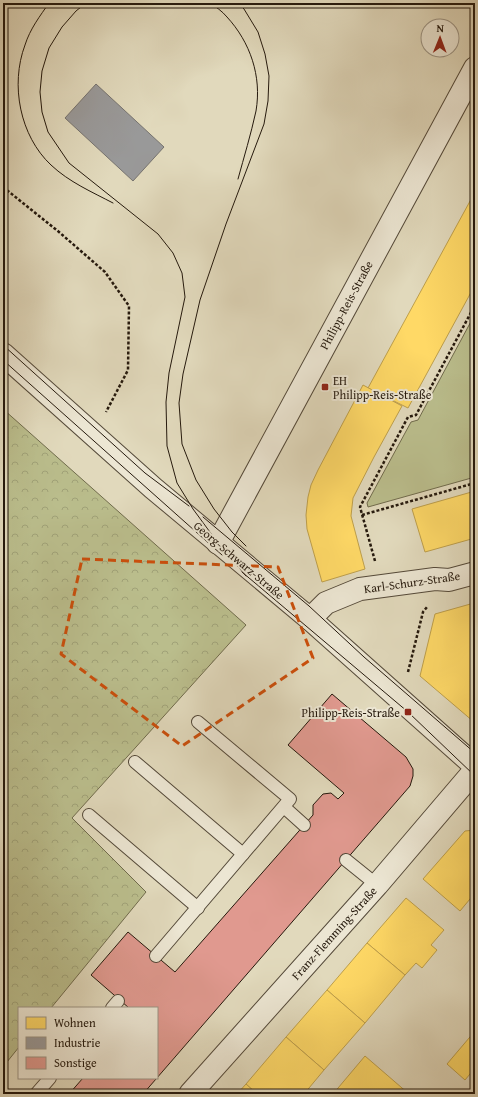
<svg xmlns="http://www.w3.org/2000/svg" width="478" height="1097" font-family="'Gentium Book Plus',serif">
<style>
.green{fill:#babd8c;stroke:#706b4c}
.forest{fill:url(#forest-crowns);stroke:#706b4c}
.homes{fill:#ffd966;stroke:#be9f4b}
.industry{fill:#999;stroke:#76736f}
.building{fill:#e0998f;stroke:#25190d}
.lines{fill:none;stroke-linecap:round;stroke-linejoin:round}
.service-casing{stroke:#544939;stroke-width:14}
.minor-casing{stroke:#544939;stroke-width:24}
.tertiary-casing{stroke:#544939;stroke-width:24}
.path{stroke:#25190d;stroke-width:2.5;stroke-dasharray:3 2;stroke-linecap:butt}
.service{stroke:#ece6d3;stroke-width:12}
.minor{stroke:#ece6d3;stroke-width:22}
.tertiary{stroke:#ece6d3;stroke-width:22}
.tram{stroke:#25190d;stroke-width:1}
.marked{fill:none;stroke:#cb4f0c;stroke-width:3;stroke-dasharray:8 5;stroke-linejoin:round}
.poi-dot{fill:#8f2418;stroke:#ece6d3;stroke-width:1.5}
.labels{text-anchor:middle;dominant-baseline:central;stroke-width:4;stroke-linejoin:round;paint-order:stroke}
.street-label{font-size:12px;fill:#25190d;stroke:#ece6d3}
.poi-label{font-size:12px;fill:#25190d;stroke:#ece6d3;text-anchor:start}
</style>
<defs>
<pattern id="forest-crowns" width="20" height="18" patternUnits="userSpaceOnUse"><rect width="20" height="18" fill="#babd8c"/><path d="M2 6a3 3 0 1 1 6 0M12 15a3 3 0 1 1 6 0" fill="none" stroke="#a0a278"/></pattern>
</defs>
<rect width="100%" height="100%" fill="#e1d9bc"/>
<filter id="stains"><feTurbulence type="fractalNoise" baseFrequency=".005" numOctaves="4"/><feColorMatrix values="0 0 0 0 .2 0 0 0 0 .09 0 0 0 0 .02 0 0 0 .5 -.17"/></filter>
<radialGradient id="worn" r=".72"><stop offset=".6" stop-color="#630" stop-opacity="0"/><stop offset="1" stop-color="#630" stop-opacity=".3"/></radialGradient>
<path class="green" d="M475 314V477L368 507 367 503 411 422 418 420Z"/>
<path class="forest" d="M3 409 246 625 72 818 146 892 51 1008H19V1047L3 1067Z"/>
<g class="homes">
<path d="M475 192V285L408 408 368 388Z"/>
<path d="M363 385 402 406 374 457 353 498 351 516 365 569 322 582 307 529 306 515 308 497 311 485 318 470Z"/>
<path d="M475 491V538L425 552 412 509Z"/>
<path d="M474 603 475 607 474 722 420 676 435 614Z"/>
<path d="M475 830V893L460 911 423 879 465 831Z"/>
<path d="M406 898 444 930 431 945 437 950 422 968 416 963 405 975 367 943Z"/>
<path d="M367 943 405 975 365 1023 327 990Z"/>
<path d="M327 990 365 1023 324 1070 286 1037Z"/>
<path d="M475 1031V1068L465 1080 447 1064Z"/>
<path d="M286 1037 324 1070 304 1094H257L246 1084Z"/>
<path d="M365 1056 409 1094H333Z"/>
<path d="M246 1084 257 1094H237Z"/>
</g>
<path class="industry" d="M96 84 164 147 133 181 65 118Z"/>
<path class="building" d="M332 694 406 757 413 769V776L410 786 143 1094H69L83 1078H157V1008H129L91 975 128 932 175 972 313 815V805L323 794 331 793 338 799 344 793 288 745Z"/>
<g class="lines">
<g class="service-casing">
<g id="service">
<path d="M135 762 243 854"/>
<path d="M284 807 304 825"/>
<path d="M89 815 198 908"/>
<path d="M346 860 377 885"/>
<path d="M156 956 290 799 198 722"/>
<path d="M112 1008 118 1001"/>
<path d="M36 1094 50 1078"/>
</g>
</g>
<g class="minor-casing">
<g id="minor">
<path d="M218 543 475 68"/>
<path d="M310 619 326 603 360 589 435 579 449 580 475 573"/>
<path d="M190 1094 377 885 475 770"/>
</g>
</g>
<g class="tertiary-casing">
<path id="tertiary" d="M3 354 153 488 310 619 475 766"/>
</g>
<g class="path">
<path d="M3 187 59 232 105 272 129 306 128 370 106 412"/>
<path d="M362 515 475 483"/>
<path d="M375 561 360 507 408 417 416 415 475 305"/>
<path d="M408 672 423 612 427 607"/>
</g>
<use href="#service" class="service"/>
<use href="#minor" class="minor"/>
<use href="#tertiary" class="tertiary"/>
<g class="tram">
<path d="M49 3C40 16 30 29 25 45 10 85 20 136 51 165 69 182 92 192 113 203"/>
<path d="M86 3 76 11 62 27 49 48 42 71 40 92 42 112 48 132 69 163 158 234 173 253 182 273 185 297 169 373 166 402 167 446 177 483 193 509 218 543 246 576"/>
<path d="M210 3C216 7 222 11 227 17 250 42 262 76 256 111 251 134 244 157 238 179"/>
<path d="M238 3 244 9 258 32 265 54 269 76 268 101 264 124 226 224 200 300 183 374 179 403 182 444 196 480 214 509 232 532 246 546"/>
<path d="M3 345 145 473 189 506"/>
<path d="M3 360 222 555"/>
<path d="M203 517 309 606 364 657 475 753"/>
<path d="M242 572 408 712 475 776"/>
</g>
</g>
<path class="marked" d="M82 559 278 567 313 658 182 746 61 654Z"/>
<g class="poi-dot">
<rect x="321" y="383" width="8" height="8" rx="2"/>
<rect x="404" y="708" width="8" height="8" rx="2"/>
</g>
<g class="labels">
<g class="street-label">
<text transform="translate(346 305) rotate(-62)">Philipp-Reis-Straße</text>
<text transform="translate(239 560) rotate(40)">Georg-Schwarz-Straße</text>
<text transform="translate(412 582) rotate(-8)">Karl-Schurz-Straße</text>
<text transform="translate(334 933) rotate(-48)">Franz-Flemming-Straße</text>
</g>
<g class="poi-label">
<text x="333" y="380">EH<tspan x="333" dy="14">Philipp-Reis-Straße</tspan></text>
<text x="400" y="712" text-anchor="end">Philipp-Reis-Straße</text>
</g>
</g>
<rect width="478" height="1097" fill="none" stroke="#e1d9bc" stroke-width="16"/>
<rect x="4" y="4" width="470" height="1089" fill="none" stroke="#25190d" stroke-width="2"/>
<rect x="8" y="8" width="462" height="1081" fill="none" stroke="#25190d"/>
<rect x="18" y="1007" width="140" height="72" fill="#ece6d3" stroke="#9c9484"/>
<rect x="26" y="1017" width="20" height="12" fill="#ffd966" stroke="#9c9484"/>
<text x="54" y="1027" font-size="12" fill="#25190d">Wohnen</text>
<rect x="26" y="1037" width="20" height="12" fill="#999999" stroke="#9c9484"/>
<text x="54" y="1047" font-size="12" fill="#25190d">Industrie</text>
<rect x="26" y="1057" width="20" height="12" fill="#e0998f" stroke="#9c9484"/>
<text x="54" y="1067" font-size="12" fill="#25190d">Sonstige</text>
<g transform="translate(440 38) rotate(1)"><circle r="19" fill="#ece6d3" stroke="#9c9484"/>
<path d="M0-3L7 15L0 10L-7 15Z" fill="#8f2418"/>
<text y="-6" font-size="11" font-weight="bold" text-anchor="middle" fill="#25190d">N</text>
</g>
<rect width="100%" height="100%" filter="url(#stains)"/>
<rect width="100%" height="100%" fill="url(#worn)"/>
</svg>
